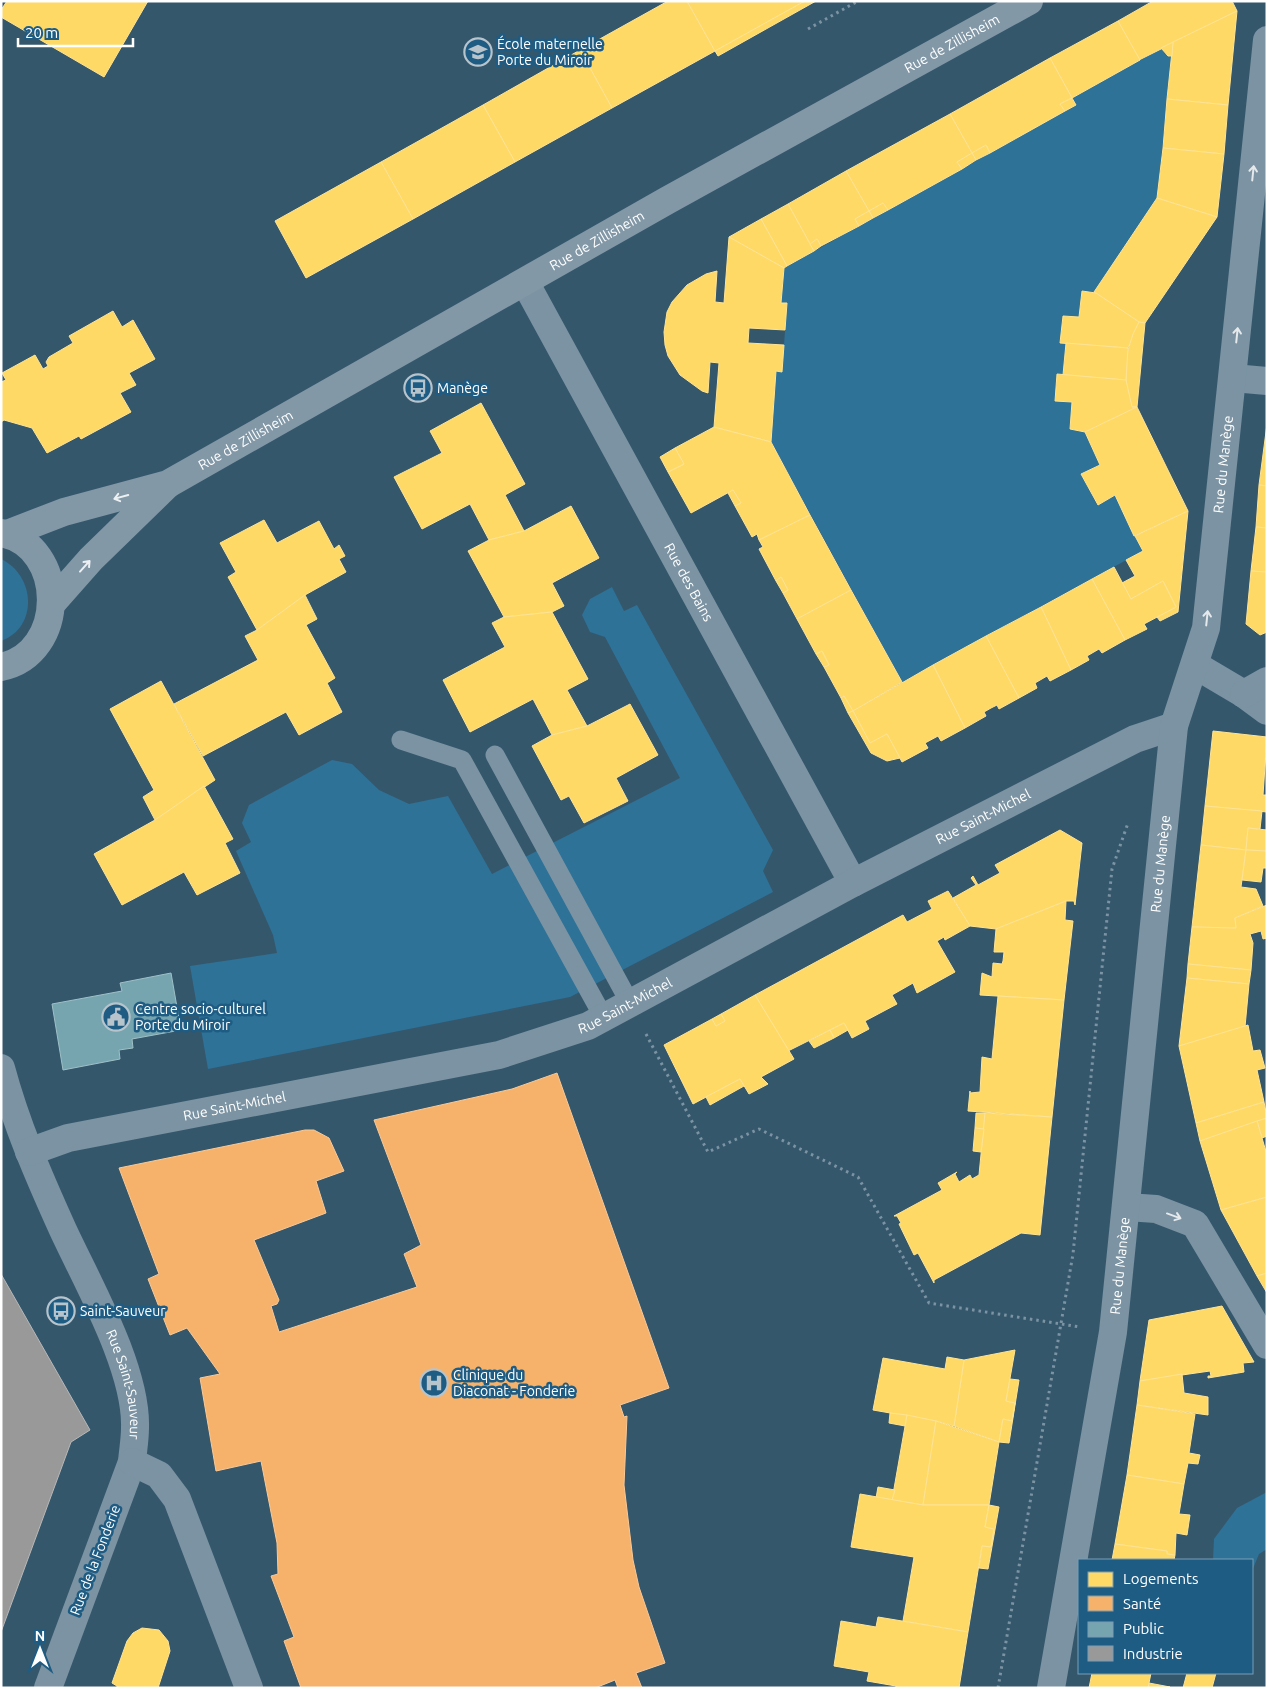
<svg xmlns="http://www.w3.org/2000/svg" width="1268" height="1689" font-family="Ubuntu,sans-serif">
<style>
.green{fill:#2e7298}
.homes{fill:#ffd966;stroke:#ffe494}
.health{fill:#f6b26b;stroke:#f9c997}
.public{fill:#76a5af;stroke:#9fc0c7}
.industry{fill:#999;stroke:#b8b8b8}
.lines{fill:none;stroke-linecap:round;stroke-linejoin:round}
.path{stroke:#7b93a2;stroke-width:3;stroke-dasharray:2.5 4;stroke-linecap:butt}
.lane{stroke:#7b93a2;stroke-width:19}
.street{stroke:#7b93a2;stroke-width:28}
.secondary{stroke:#8298a7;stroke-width:28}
.oneway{stroke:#e5e9ec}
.oneway2{stroke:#ecf0f2}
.labels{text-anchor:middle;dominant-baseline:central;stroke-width:5;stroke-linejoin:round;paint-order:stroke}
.poi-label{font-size:14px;fill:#fff;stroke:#1e5c83;text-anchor:start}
.street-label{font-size:14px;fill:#fff;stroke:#1e5c83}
</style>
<rect width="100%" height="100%" fill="#35576c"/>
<g class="green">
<path d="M1161 48 1165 54 1172 56 1157 198 1094 292 1082 291 1079 317 1063 316 1060 343H1066L1063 375 1056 401 1072 402 1070 429 1085 432 1100 465 1081 474 1097 505 1115 495 1143 551 902 682 771 442 776 371 782 372 787 304 781 303 784 268 1075 105 1072 98Z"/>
<path d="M1 559C35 575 39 627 1 641Z"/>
<path d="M612 587 624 611 637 605 773 850 763 871 773 892 570 997 208 1069 190 966 277 953 273 935 236 851 251 842 242 823 249 805 332 760 352 764 379 790 409 804 448 796 492 874 680 778 605 637 590 632 582 615 590 599Z"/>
<path d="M1267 1492V1549L1259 1554 1252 1571V1560H1213L1214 1539 1237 1508Z"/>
</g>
<g class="homes">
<path d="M7 1H148L104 77 1 17V10Z"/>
<path d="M668 1H687L715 51 612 108 580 50Z"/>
<path d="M687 1H805L715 51Z"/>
<path d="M805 1H816L718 56 715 51Z"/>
<path d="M1153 1H1232L1237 11 1139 60 1118 21Z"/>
<path d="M1237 11 1228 105 1167 99 1173 42Z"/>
<path d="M1118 21 1140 60 1072 98 1050 58Z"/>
<path d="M1173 42 1172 56H1168L1161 48Z"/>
<path d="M580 50 612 108 515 162 483 105Z"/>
<path d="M1050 58 1072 98 1060 104 1065 111 990 153 986 145 972 153 950 114Z"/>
<path d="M1072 98 1076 105 1065 111 1060 104Z"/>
<path d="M1167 99 1228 105 1224 154 1163 148Z"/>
<path d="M483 105 515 162 413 219 381 162Z"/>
<path d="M950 114 972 153 957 162 962 169 888 210 883 203 869 211 846 171Z"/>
<path d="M986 145 990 153 976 160 972 153Z"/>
<path d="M1163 148 1224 154 1217 217 1157 198Z"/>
<path d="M972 153 976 160 962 169 957 162Z"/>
<path d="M381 162 413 219 306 278 275 221Z"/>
<path d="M846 171 869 211 855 219 859 226 821 246 817 239 810 244 788 204Z"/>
<path d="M1157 198 1217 217 1145 323 1139 322 1094 292Z"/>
<path d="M883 203 888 210 873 218 869 211Z"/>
<path d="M788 204 814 251 787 266 761 219Z"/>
<path d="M869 211 873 218 859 226 855 219Z"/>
<path d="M761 219 787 266 784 268 729 237Z"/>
<path d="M729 237 784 268 781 303H787L785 330 749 328 748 343 784 345 782 372 776 371 771 442 714 427 719 363 710 362 708 393 702 391 680 375 668 356 665 345 664 332 667 312 672 302 687 285 706 274 717 271 715 302 724 303Z"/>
<path d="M817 239 821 246 814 251 810 244Z"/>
<path d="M1082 291 1096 293 1139 322 1128 348 1060 343 1063 316 1079 317Z"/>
<path d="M113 311 122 327 133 320 155 359 129 373 136 385 120 393 131 412 81 439 79 436 47 453 32 428 4 420 1 422V382L6 380 2 373 35 355 43 369 48 366 46 362 49 357 73 343 69 336Z"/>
<path d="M1139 322 1145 323 1137 407H1132L1126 386V357L1133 334Z"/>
<path d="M1066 343 1128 348 1126 380 1063 375Z"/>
<path d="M1057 374 1126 380 1132 407H1137L1085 432 1070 429 1072 402 1055 401Z"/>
<path d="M481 403 525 484 505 495 524 531 489 540 470 504 422 529 394 477 442 453 430 431Z"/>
<path d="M1137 407 1188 511 1134 536 1115 495 1098 505 1081 474 1100 465 1085 432Z"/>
<path d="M1267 424V486L1259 485Z"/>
<path d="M714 427 771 442 810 515 759 540 757 534 752 537 735 506 741 503 733 490 691 513 668 472 684 464 675 448Z"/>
<path d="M675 448 684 464 668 472 660 457Z"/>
<path d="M1259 485 1267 486V528L1256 527Z"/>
<path d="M733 490 741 503 735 506 728 493Z"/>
<path d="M571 506 599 558 552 583 564 606 552 612 504 617 468 551 489 540 524 531Z"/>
<path d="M1188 511 1178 612 1160 621 1157 617 1176 607 1163 581 1131 599 1122 583 1135 576 1126 560 1143 551 1135 536Z"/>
<path d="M810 515 851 590 797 619 783 593 788 590 781 577 776 581 759 549 763 547 759 540Z"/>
<path d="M264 520 277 543 319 521 334 549 339 545 345 556 339 559 346 572 305 595 257 630 228 577 236 572 220 543Z"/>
<path d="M1256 527 1267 528V572L1251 571Z"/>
<path d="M1114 567 1131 599 1163 581 1176 607 1144 624 1147 629 1125 640 1092 579Z"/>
<path d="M1251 571 1267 572V632L1260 635 1246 624Z"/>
<path d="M781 577 788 590 783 593 776 581Z"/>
<path d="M1092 579 1125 640 1102 653 1099 649 1087 656 1089 660 1071 670 1041 607Z"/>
<path d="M851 590 902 682 853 711 844 696 841 698 824 667 829 665 822 651 816 654 797 619Z"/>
<path d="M305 595 317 619 306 625 335 678 327 683 342 712 299 735 286 712 203 756 174 704 258 660 245 636 257 630Z"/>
<path d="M1041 607 1071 670 1050 681 1047 676 1035 683 1037 688 1019 698 986 636Z"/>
<path d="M552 612 588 679 567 690 587 726 552 735 533 699 470 732 443 680 505 647 492 623 504 617Z"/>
<path d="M986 636 1019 698 999 709 997 705 991 708 984 712 986 716 965 728 933 665Z"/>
<path d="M822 651 829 665 824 667 816 654Z"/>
<path d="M933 665 965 728 941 741 938 736 925 743 928 748 902 762 887 734 870 743 853 711Z"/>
<path d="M161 681 215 780 155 820 143 797 154 790 110 709Z"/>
<path d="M844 696 853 711 848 713 841 698Z"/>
<path d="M630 704 658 755 616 778 628 801 584 823 569 796 561 800 532 746 552 735 587 726Z"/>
<path d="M853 711 870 743 887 734 900 758 887 761 871 753 848 713Z"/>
<path d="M1213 731 1267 737 1263 795H1267V812L1205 806Z"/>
<path d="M204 786 233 839 225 843 240 873 197 895 184 872 122 905 94 854 155 820Z"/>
<path d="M1205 806 1262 811 1260 829 1248 828 1246 850 1201 845Z"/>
<path d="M1248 828 1267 830V851L1246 850Z"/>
<path d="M1060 830 1082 843 1075 905 1074 901H1066L996 929 970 926 953 898 976 885 971 878 973 876 978 885 1000 873 995 865Z"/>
<path d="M1201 845 1246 850 1241 887 1256 889 1263 906 1235 918 1236 928 1192 927Z"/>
<path d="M1246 850 1267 851V868H1263L1261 882 1242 880Z"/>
<path d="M948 891 970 926 945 940 944 937 937 941 955 972 917 993 913 983 892 995 897 1004 865 1021 869 1029 852 1038 844 1023 788 1051 755 995 903 915 907 922 932 909 928 901Z"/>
<path d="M1066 901 1065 920 1073 921 1064 1000 980 995 982 973 992 977 993 963 1002 964 1003 961 1004 952H994L996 929Z"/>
<path d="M1267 905V938L1263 939 1261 931 1250 934 1253 943 1251 970 1188 964 1192 927 1236 928 1235 918Z"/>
<path d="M1188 964 1251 970 1249 984 1187 978Z"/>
<path d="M1187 978 1249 984 1245 1027 1179 1046Z"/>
<path d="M755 995 794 1059 761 1077 768 1084 749 1094 740 1079 693 1104 664 1045 712 1019 716 1026 725 1021 721 1014Z"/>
<path d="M998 996 1064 1000 1052 1117 968 1111 970 1091V1093L980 1092 982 1057 992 1059Z"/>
<path d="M721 1014 725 1021 716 1026 712 1019Z"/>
<path d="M844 1023 848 1030 834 1038 830 1030Z"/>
<path d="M1248 1025 1253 1051 1260 1050 1265 1068 1257 1070 1264 1102 1196 1123 1179 1046Z"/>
<path d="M830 1030 834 1038 814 1048 809 1041Z"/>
<path d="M740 1079 744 1086 710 1105 706 1097Z"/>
<path d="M1264 1102 1267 1118 1200 1141 1196 1123Z"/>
<path d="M976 1113H985L984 1129 975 1128Z"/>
<path d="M985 1113 1052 1117 1040 1235 1021 1233 934 1280V1283L918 1253 914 1255 899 1224 901 1223 897 1216H894L942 1190 938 1183 957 1172 955 1174 959 1182 970 1175 972 1179 979 1175Z"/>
<path d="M1267 1118V1136L1262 1138 1257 1121Z"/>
<path d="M1257 1121 1267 1155V1197L1221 1210 1200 1141Z"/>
<path d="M975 1128 984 1129 981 1152 973 1151Z"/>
<path d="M1267 1197V1273L1257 1276 1221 1210Z"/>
<path d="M1267 1273V1293L1257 1276Z"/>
<path d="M1222 1306 1254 1362 1243 1363 1244 1372 1208 1378V1376H1211L1210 1371 1140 1381 1149 1320Z"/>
<path d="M1015 1350 1006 1401 1015 1403 1012 1421 1003 1419 999 1442 954 1426 964 1360Z"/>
<path d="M947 1357 964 1360 954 1426 936 1421 873 1410 883 1358 945 1369Z"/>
<path d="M1182 1374 1184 1393 1208 1397V1415L1137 1405 1140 1381Z"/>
<path d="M1010 1379 1019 1380 1009 1443 999 1442 1003 1419 1012 1421 1015 1403 1006 1401Z"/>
<path d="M1137 1405 1195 1414 1189 1453 1200 1455 1198 1464 1188 1463 1184 1484 1127 1475Z"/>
<path d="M890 1413 907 1415 905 1426 889 1423Z"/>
<path d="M907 1415 936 1421 923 1505 892 1500Z"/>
<path d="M936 1421 999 1442 989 1505H923Z"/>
<path d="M1127 1475 1184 1484 1179 1514 1190 1515 1187 1535 1176 1533 1175 1555 1167 1554V1551L1115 1544Z"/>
<path d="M878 1487 895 1490 892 1500 876 1498Z"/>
<path d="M860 1494 923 1505H989L985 1527 994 1529 991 1547 982 1546 968 1632 903 1621 914 1557 851 1547Z"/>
<path d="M989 1505 999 1507 988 1569 979 1568 982 1546 991 1547 994 1529 985 1527Z"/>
<path d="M1115 1544 1167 1551V1554L1175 1555 1174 1560H1112Z"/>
<path d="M878 1617 968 1632 959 1688H896V1686L867 1681 869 1672 834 1666 841 1621 876 1627Z"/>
<path d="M142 1628 159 1630 168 1641 170 1651 158 1688H117V1686L112 1683 127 1641 133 1633Z"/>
<path d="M1092 1673H1151L1148 1688H1089Z"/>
<path d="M1187 1673H1216L1212 1688H1183Z"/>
<path d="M1149 1683 1170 1687 1148 1688Z"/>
</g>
<path class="health" d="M557 1073 669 1388 620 1405 624 1417 627 1416 624 1485 633 1560 639 1587 665 1663 636 1673 642 1688H618L615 1680 595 1688H301L284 1641 294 1637 271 1576 278 1574 277 1543 261 1461 216 1471 200 1378 220 1374 187 1328 170 1335 148 1279 159 1274 119 1168 305 1130H314L329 1138 344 1171 316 1181 326 1213 254 1240 279 1300 277 1304 271 1306 279 1332 417 1287 404 1254 421 1245 374 1120 512 1089Z"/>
<path class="public" d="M171 973 181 1030 132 1039 133 1048 119 1050 120 1059 63 1070 52 1004 122 991 120 983Z"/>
<path class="industry" d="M1 1274 90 1430 71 1442 1 1632Z"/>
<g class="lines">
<g class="path">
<path d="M808 29 858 1"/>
<path d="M646 1034 708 1152 759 1129 858 1177 929 1303 1080 1327"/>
<path d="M998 1688 1073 1254 1112 869 1128 823"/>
</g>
<g class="lane">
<path d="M401 740 462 760 604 1018"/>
<path d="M495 755 631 1005"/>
</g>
<g class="street">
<path id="s1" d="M525 282 853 883"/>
<path d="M1233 378 1267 381"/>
<path d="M1195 665 1244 694 1267 711"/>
<path d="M1244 694 1267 681"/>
<path id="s2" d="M1 1068C16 1124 39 1177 63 1230 88 1284 137 1369 135 1428 135 1439 133 1450 132 1462L48 1688"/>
<path id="s3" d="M29 1152 68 1138 499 1055 588 1026 853 883 1135 739 1174 726"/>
<path d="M1127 1207 1156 1209 1195 1224 1267 1345"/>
<path d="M132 1462 159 1475 177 1499 249 1688"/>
<path id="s4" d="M1051 1688 1113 1332 1174 726 1206 628 1267 40"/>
</g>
<g class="secondary">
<path d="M1 533C68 546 67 654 1 667"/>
<path id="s5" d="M7 534 64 512 168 484 668 200 1029 1"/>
<path d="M53 602 91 559 167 485"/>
</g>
</g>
<defs><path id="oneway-shaft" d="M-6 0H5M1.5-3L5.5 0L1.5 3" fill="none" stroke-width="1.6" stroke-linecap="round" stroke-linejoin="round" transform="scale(1.25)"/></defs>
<g class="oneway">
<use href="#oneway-shaft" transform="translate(1253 173) rotate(-84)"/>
<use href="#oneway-shaft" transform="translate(1237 335) rotate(-84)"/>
<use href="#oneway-shaft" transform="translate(1207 618) rotate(-84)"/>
<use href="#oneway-shaft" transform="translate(1174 1216) rotate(20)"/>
</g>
<g class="oneway2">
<use href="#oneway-shaft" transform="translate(121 497) rotate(165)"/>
<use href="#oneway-shaft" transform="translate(85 566) rotate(-48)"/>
</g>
<defs>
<g id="school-ring" transform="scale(1.4375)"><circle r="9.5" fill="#1e5c83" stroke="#b8c4cc" stroke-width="1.5"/><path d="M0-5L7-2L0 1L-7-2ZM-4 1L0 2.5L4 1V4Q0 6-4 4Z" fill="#b8c4cc"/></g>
<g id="bus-ring" transform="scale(1.4375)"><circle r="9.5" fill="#1e5c83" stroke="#b8c4cc" stroke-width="1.5"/><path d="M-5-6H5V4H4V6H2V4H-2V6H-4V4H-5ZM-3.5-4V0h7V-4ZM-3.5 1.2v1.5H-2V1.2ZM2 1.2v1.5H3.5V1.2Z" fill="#b8c4cc"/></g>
<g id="civic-ring" transform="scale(1.4375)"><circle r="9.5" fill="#1e5c83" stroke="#b8c4cc" stroke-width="1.5"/><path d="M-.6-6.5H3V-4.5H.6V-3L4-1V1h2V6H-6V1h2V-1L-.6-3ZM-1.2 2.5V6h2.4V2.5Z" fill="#b8c4cc"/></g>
<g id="hospital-ring" transform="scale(1.4375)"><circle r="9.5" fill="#1e5c83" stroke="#b8c4cc" stroke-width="1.5"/><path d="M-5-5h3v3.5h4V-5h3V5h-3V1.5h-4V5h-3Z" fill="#b8c4cc"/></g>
</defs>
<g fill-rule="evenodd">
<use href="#school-ring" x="478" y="52"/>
<use href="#bus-ring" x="418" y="388"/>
<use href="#civic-ring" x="116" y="1017"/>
<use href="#bus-ring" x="61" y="1311"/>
<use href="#hospital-ring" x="434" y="1383"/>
</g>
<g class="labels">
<g class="poi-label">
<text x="497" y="44">École maternelle<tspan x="497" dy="16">Porte du Miroir</tspan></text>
<text x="437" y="388">Manège</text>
<text x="135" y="1009">Centre socio-culturel<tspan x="135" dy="16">Porte du Miroir</tspan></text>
<text x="80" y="1311">Saint-Sauveur</text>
<text x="453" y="1375">Clinique du<tspan x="453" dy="16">Diaconat - Fonderie</tspan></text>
</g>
<g class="street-label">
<text stroke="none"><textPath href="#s5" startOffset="1068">Rue de Zillisheim</textPath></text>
<text stroke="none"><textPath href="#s5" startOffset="662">Rue de Zillisheim</textPath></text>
<text stroke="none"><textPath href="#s5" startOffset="258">Rue de Zillisheim</textPath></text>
<text stroke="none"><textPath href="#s4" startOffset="1238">Rue du Manège</textPath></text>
<text stroke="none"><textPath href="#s1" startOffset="342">Rue des Bains</textPath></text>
<text stroke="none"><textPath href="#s3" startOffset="1021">Rue Saint-Michel</textPath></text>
<text stroke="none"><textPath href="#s4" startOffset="832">Rue du Manège</textPath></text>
<text stroke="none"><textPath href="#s3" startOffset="616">Rue Saint-Michel</textPath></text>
<text stroke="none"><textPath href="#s3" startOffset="211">Rue Saint-Michel</textPath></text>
<text stroke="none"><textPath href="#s4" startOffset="428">Rue du Manège</textPath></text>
<text stroke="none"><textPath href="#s2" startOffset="341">Rue Saint-Sauveur</textPath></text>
<text transform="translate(95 1560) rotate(-69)">Rue de la Fonderie</text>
</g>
</g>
<rect width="1268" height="1689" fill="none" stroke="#ffffff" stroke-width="5"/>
<rect x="1078" y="1559" width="175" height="115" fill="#1e5c83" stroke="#789db5"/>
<rect x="1088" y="1572" width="25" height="15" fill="#ffd966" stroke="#789db5"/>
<text x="1123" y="1584" font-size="15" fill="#ffffff">Logements</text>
<rect x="1088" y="1596" width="25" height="15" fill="#f6b26b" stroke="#789db5"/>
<text x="1123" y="1609" font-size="15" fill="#ffffff">Santé</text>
<rect x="1088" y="1622" width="25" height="15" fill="#76a5af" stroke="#789db5"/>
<text x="1123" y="1634" font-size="15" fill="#ffffff">Public</text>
<rect x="1088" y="1646" width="25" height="15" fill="#999999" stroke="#789db5"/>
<text x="1123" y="1659" font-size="15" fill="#ffffff">Industrie</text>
<g transform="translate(40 1649)" stroke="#1e5c83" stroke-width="4" paint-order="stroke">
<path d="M0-4L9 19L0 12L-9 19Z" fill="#ffffff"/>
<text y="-8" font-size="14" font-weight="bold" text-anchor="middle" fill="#ffffff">N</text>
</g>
<path d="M18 38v8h115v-8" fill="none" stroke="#ffffff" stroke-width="2.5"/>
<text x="25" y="38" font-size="15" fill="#ffffff" stroke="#1e5c83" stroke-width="4" paint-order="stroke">20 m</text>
</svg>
